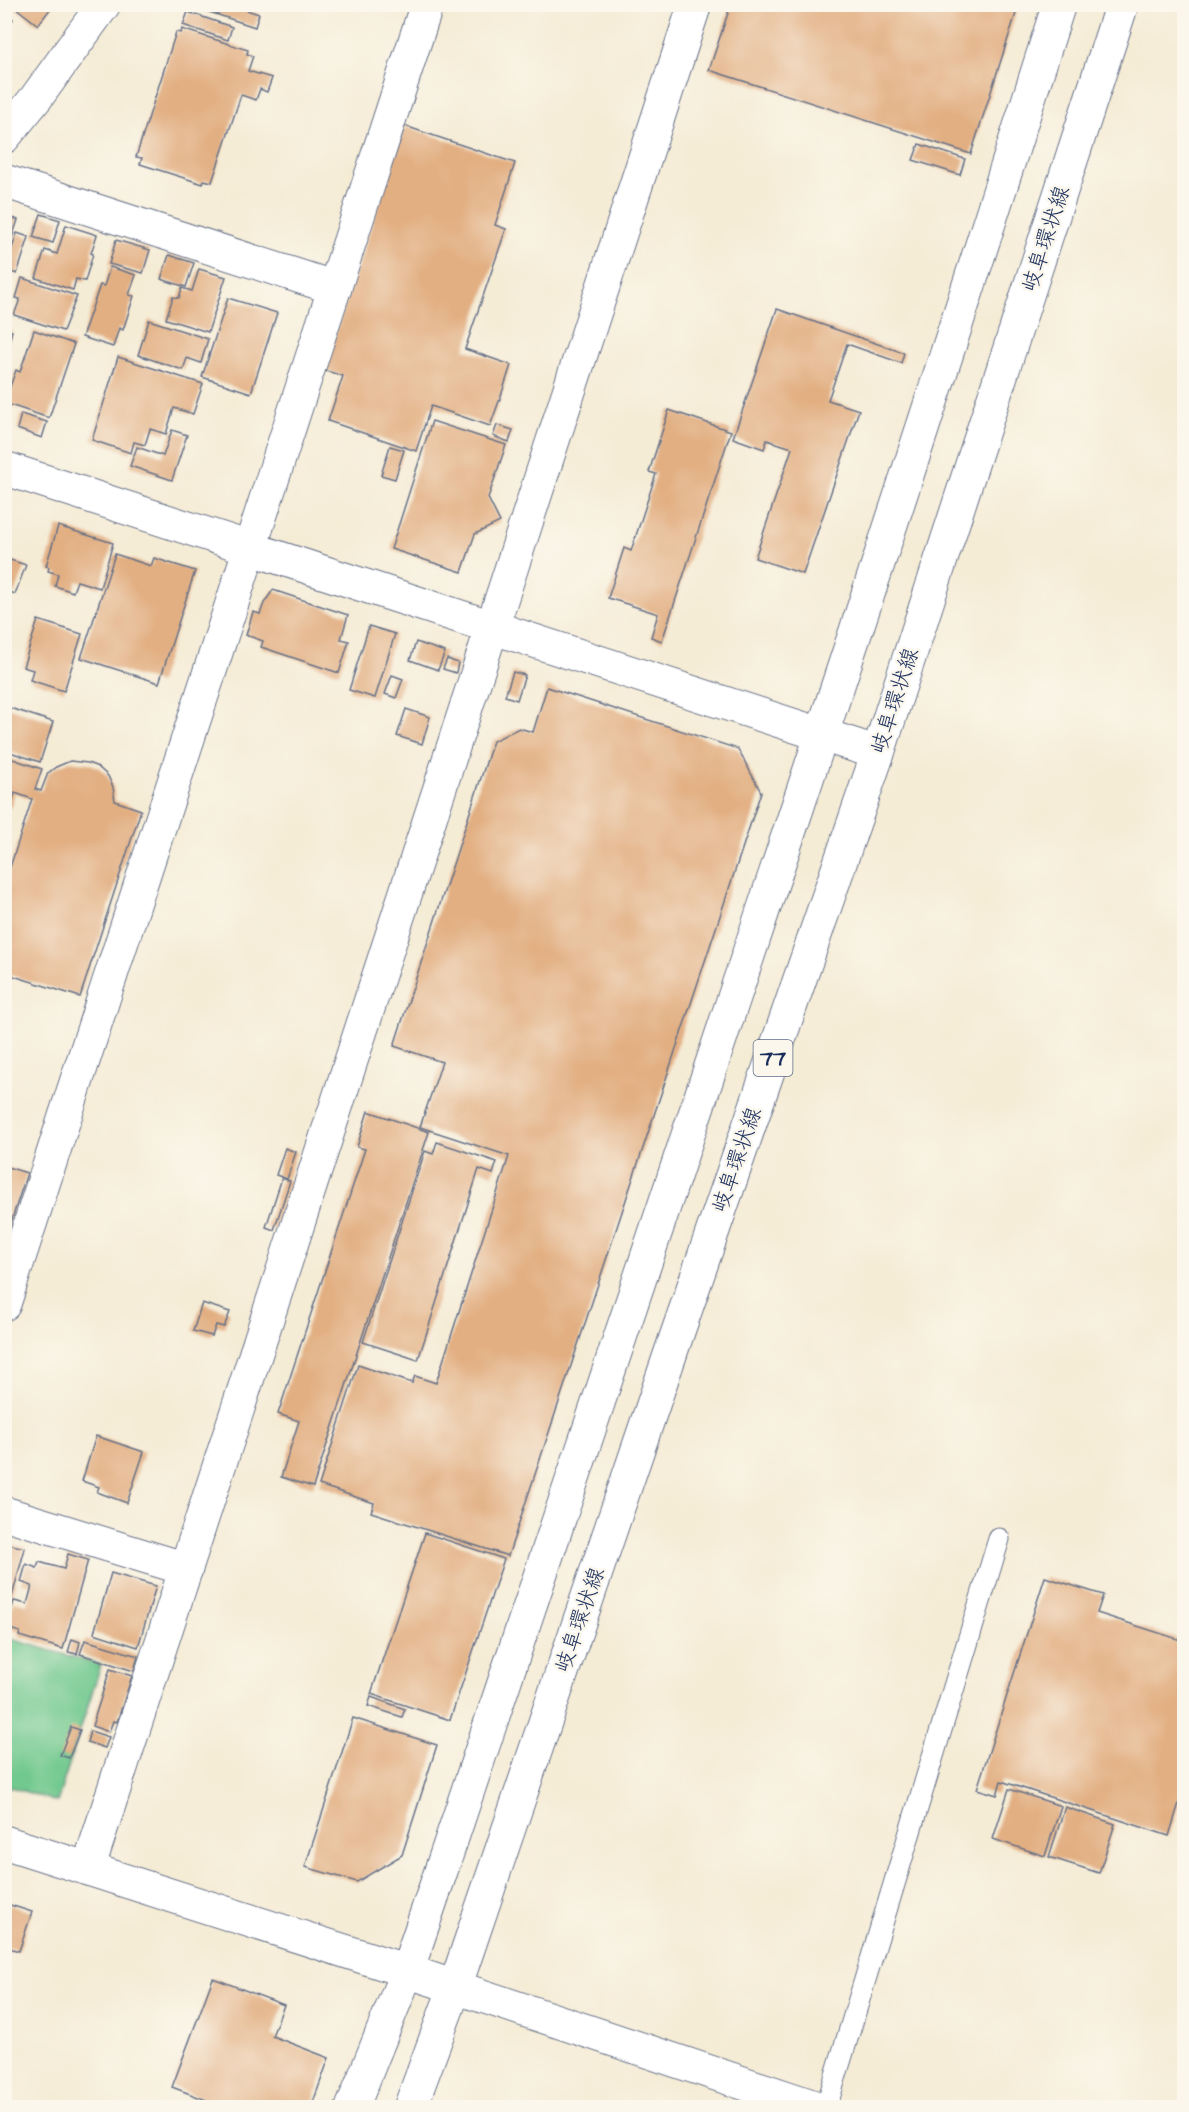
<svg xmlns="http://www.w3.org/2000/svg" width="1189" height="2112" font-family="'Architects Daughter','Klee One',sans-serif">
<style>
.green{fill:#72c98f;stroke:#467c76;stroke-width:1.5}
.building{fill:#e2af82}
.lines{fill:none;stroke-linecap:round;stroke-linejoin:round}
.lane-casing{stroke:#677188;stroke-width:23}
.street-casing{stroke:#677188;stroke-width:35}
.secondary-casing{stroke:#677188;stroke-width:35}
.primary-casing{stroke:#677188;stroke-width:35}
.lane{stroke:#fff;stroke-width:21}
.street{stroke:#fff;stroke-width:33}
.secondary{stroke:#fff;stroke-width:33}
.primary{stroke:#fff;stroke-width:33}
.labels{text-anchor:middle;dominant-baseline:central;stroke-width:5;stroke-linejoin:round;paint-order:stroke}
.shield{fill:#fbf7ec;stroke:#5e6b89;stroke-width:1.5}
.shield-label{font-size:21px;font-weight:bold;fill:#1b2f5e}
.street-label{font-size:22px;fill:#1b2f5e;stroke:#fbf7ec}
</style>
<rect width="100%" height="100%" fill="#fbf7ec"/>
<filter id="ink" filterUnits="userSpaceOnUse"><feTurbulence type="fractalNoise" baseFrequency=".0167" numOctaves="2"/><feDisplacementMap in="SourceGraphic" scale="12" xChannelSelector="R" yChannelSelector="G"/><feConvolveMatrix kernelMatrix="1 2 1 2 8 2 1 2 1" color-interpolation-filters="sRGB"/></filter>
<filter id="wash" filterUnits="userSpaceOnUse"><feTurbulence type="fractalNoise" baseFrequency=".008" numOctaves="4" result="noise"/><feDisplacementMap in="SourceGraphic" scale="24" xChannelSelector="R" yChannelSelector="G"/><feGaussianBlur stdDeviation="1.35" result="paint"/><feColorMatrix in="noise" values="0 0 0 0 0 0 0 0 0 0 0 0 0 0 0 0 0 1.4 0 .05"/><feComposite in="paint" operator="in"/></filter>
<g filter="url(#wash)">
<rect width="100%" height="100%" fill="#f5ecd6"/>
<path class="green" d="M4 1637 101 1665 57 1802 5 1785Z"/>
<g id="blocks">
<g class="building">
<path d="M11 4H54L38 25Z"/>
<path d="M198 4H228L259 14 255 27 197 8Z"/>
<path d="M731 4H1019L971 154 709 70Z"/>
<path d="M188 12 232 27 228 40 183 25Z"/>
<path d="M4 14 13 19 4 35Z"/>
<path d="M182 29 248 50 247 54 253 56 248 71 272 78 267 92 260 89 256 100 241 95 212 182 204 180 203 184 140 164 142 158 136 157 176 32 181 33Z"/>
<path d="M405 126 515 163 495 225 506 229 465 349 511 365 501 396 490 426 431 406 416 451 328 421 343 376 323 370Z"/>
<path d="M919 144 965 159 960 175 913 160Z"/>
<path d="M41 214 60 220 53 243 33 237Z"/>
<path d="M5 215 18 220 5 258Z"/>
<path d="M66 225 97 235 91 253 93 254 85 281 76 279 73 290 36 278 45 250 57 254Z"/>
<path d="M17 233 29 237 17 274 5 270Z"/>
<path d="M116 240 150 250 143 273 109 264Z"/>
<path d="M169 255 194 263 186 287 161 279Z"/>
<path d="M110 267 136 275 129 295 134 296 123 330 119 328 113 347 82 337 100 285 104 286Z"/>
<path d="M199 269 226 277 208 332 166 319 173 297 179 298 182 288 192 291Z"/>
<path d="M22 278 77 296 63 331 14 315 20 299 16 298Z"/>
<path d="M228 298 277 313 251 393 202 377Z"/>
<path d="M777 309 904 353 901 363 847 344 828 400 859 410 803 574 755 558 792 448 767 440 764 449 733 438Z"/>
<path d="M149 320 208 339 201 363 187 358 183 370 138 355Z"/>
<path d="M5 329 12 331 5 356Z"/>
<path d="M34 330 74 344 49 418 4 403 16 370 20 372Z"/>
<path d="M118 357 203 384 193 414 174 408 166 434 150 429 145 445 134 442 131 453 92 440Z"/>
<path d="M669 410 731 431 662 641 651 637 658 614 608 598 624 548 631 551 656 474 649 472Z"/>
<path d="M21 414 47 422 42 438 17 429Z"/>
<path d="M432 421 506 445 488 498 500 522 475 534 462 572 391 549Z"/>
<path d="M497 425 513 430 509 442 493 436Z"/>
<path d="M172 430 187 435 172 480 130 466 137 447 163 456Z"/>
<path d="M390 446 404 450 395 479 381 475Z"/>
<path d="M58 526 113 543 100 588 77 581 73 592 55 586 58 574 48 571 49 567 46 566Z"/>
<path d="M115 554 151 566 154 558 195 571 159 683 81 658Z"/>
<path d="M4 558 26 565 15 594 4 590Z"/>
<path d="M273 590 348 615 341 639 349 641 339 673 261 647 263 641 246 635 253 612 260 614 264 603Z"/>
<path d="M4 605 11 607 5 627H4Z"/>
<path d="M38 620 82 634 64 691 30 680 33 670 23 667Z"/>
<path d="M369 626 395 634 375 698 349 690Z"/>
<path d="M416 642 445 652 438 670 410 660Z"/>
<path d="M447 659 458 663 456 673 443 669Z"/>
<path d="M513 672 525 675 517 700 505 696Z"/>
<path d="M392 675 403 679 396 698 385 694Z"/>
<path d="M547 687 738 749 761 792 508 1556 371 1512 374 1503 319 1485 358 1365 412 1383 415 1376 436 1383 509 1156 420 1127 442 1062 394 1046 493 741 519 728 533 732Z"/>
<path d="M4 706 53 722 40 762 4 750Z"/>
<path d="M406 709 430 717 422 744 397 736Z"/>
<path d="M4 756 42 769 35 789 41 791 48 773 56 767 70 761 88 763 98 767 108 776 113 787 115 801 141 810 80 997 4 973V886L32 799 15 793 10 808 4 806Z"/>
<path d="M368 1111 429 1132 313 1487 281 1477 299 1421 278 1414 365 1149 357 1147Z"/>
<path d="M437 1142 497 1162 493 1174 479 1169 418 1360 363 1342 425 1151 433 1154Z"/>
<path d="M285 1148 296 1152 287 1179 276 1175Z"/>
<path d="M4 1166 27 1173 5 1240H4Z"/>
<path d="M282 1178 290 1181 274 1230 266 1227Z"/>
<path d="M202 1303 230 1312 224 1327 216 1325 212 1336 193 1331Z"/>
<path d="M96 1436 144 1452 127 1503 97 1492 99 1487 82 1481Z"/>
<path d="M425 1533 504 1559 450 1720 371 1694Z"/>
<path d="M4 1543 25 1548 5 1623 4 1622Z"/>
<path d="M68 1554 88 1560 63 1649 19 1636 20 1632 6 1628 14 1601 27 1604 32 1586 21 1582 26 1564 37 1568 39 1562 64 1569Z"/>
<path d="M111 1573 156 1586 138 1647 94 1633Z"/>
<path d="M1045 1577 1103 1595 1097 1613 1184 1641V1787L1169 1836 1001 1781 997 1795 977 1789Z"/>
<path d="M72 1639 80 1642 77 1654 68 1652Z"/>
<path d="M85 1640 138 1656 134 1671 80 1654Z"/>
<path d="M110 1669 132 1676 117 1722 113 1721 109 1732 92 1726Z"/>
<path d="M371 1697 405 1709 402 1717 368 1706Z"/>
<path d="M353 1718 437 1745 402 1855 357 1882 305 1867Z"/>
<path d="M71 1727 80 1730 69 1758 60 1755Z"/>
<path d="M90 1731 109 1737 105 1748 87 1742Z"/>
<path d="M1009 1789 1061 1806 1045 1856 993 1839Z"/>
<path d="M1065 1807 1115 1824 1099 1873 1049 1857Z"/>
<path d="M4 1903 32 1912 19 1951 9 1948 5 1959Z"/>
<path d="M213 1978 284 2005 272 2036 329 2058 311 2108H227L172 2087Z"/>
</g>
</g>
</g>
<g filter="url(#ink)">
<use href="#blocks" fill-opacity="0" stroke="#677188" stroke-width="1.5"/>
<g class="lines">
<g class="lane-casing">
<path id="lane" d="M826 2108 999 1539"/>
</g>
<g class="street-casing">
<g id="street">
<path d="M4 137 36 98 104 4"/>
<path d="M4 181 335 288"/>
<path d="M4 1304 427 4"/>
<path d="M4 1513 186 1569"/>
<path d="M88 1869 695 4"/>
</g>
</g>
<g class="secondary-casing">
<g id="secondary">
<path d="M4 468 878 753"/>
<path d="M4 1842 407 1971 818 2108"/>
</g>
</g>
<g class="primary-casing">
<g id="primary">
<path d="M352 2108 407 1971 441 1871C649 1249 861 629 1059 4"/>
<path d="M410 2108 455 1987 672 1349 878 753 1122 4"/>
</g>
</g>
<use href="#lane" class="lane"/>
<use href="#street" class="street"/>
<use href="#secondary" class="secondary"/>
<use href="#primary" class="primary"/>
</g>
</g>
<g class="labels">
<rect class="shield" x="753.5" y="1040" width="39" height="36" rx="4.5"/>
<g class="shield-label">
<text x="773" y="1058">77</text>
</g>
<g class="street-label">
<text transform="translate(1046 239) rotate(-72)">岐阜環状線</text>
<text transform="translate(895 701) rotate(-72)">岐阜環状線</text>
<text transform="translate(737 1160) rotate(-71)">岐阜環状線</text>
<text transform="translate(580 1620) rotate(-71)">岐阜環状線</text>
</g>
</g>
<rect width="1189" height="2112" fill="none" stroke="#fbf7ec" stroke-width="24"/>
</svg>
